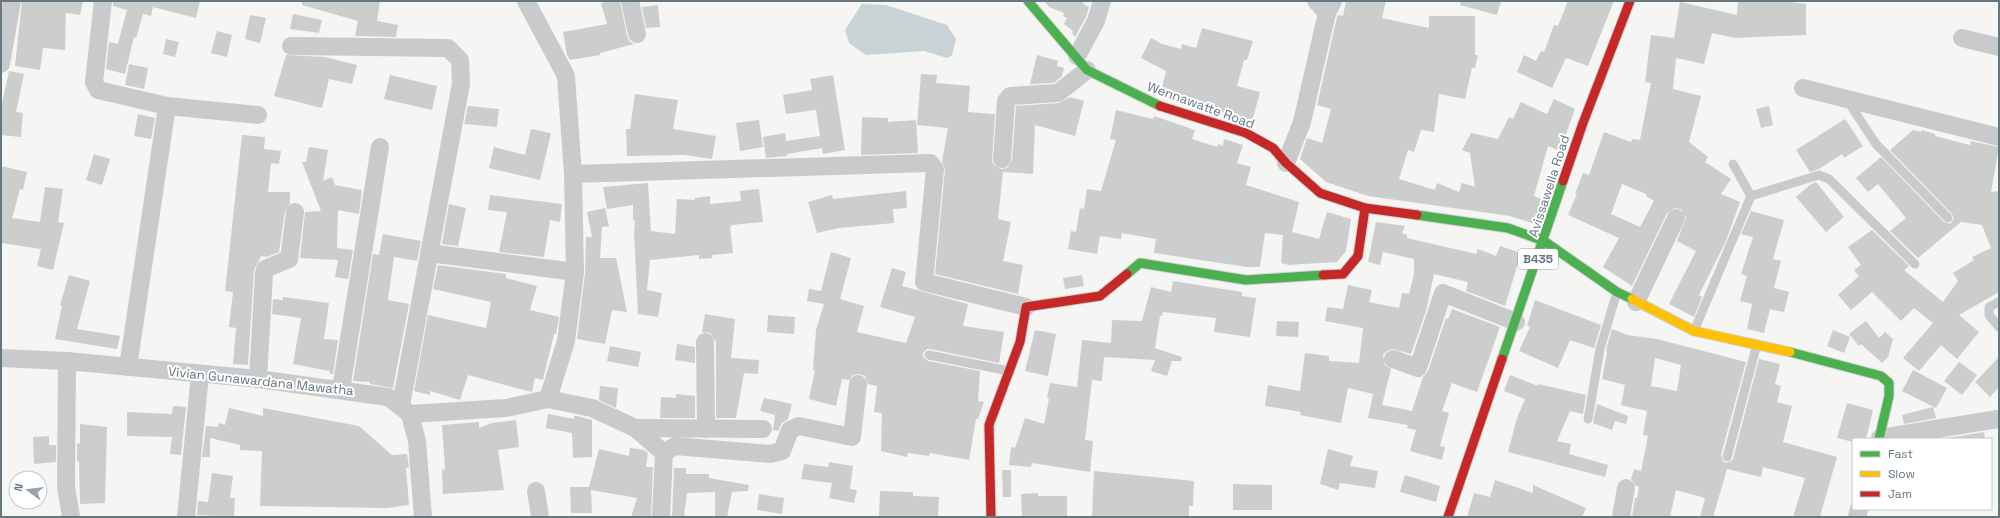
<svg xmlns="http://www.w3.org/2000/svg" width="2000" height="518" font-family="'Space Grotesk',sans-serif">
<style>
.water{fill:#c9d2d4}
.building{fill:#cccdcd;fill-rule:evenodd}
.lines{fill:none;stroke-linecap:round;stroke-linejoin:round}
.fast-casing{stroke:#d1d2d3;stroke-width:11}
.slow-casing{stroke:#d1d2d3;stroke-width:11}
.jam-casing{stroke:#d1d2d3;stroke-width:11}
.lane{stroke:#c9cacb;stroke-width:9}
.street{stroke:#c9cacb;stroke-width:18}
.fast{stroke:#4caf50;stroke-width:9}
.slow{stroke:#ffc107;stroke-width:9}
.jam{stroke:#c62828;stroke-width:9}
.labels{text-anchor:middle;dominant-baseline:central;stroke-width:4;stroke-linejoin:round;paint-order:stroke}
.shield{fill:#fff;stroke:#94a0a8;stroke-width:1}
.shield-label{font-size:12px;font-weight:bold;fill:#667782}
.street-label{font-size:13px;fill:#667782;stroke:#fff}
</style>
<rect width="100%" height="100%" fill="#f5f5f3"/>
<path class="water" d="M862 4 886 5 947 25 956 39 952 55 947 58 924 51 866 55 849 43 845 30Z"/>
<g class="building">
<path d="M22 1H83L80 15 66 13 65 50 43 48 40 70 15 66Z"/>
<path d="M113 1H200L196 18 153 7 151 16 143 14 136 38 134 37 125 74 106 69 109 42 118 44 127 10 113 6Z"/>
<path d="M302 1H380L377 21 398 25 396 37 355 36 358 21 302 5Z"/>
<path d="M610 1H620L627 36 629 41 634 44 600 53V55L570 60 567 55 563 32 607 24 601 3Z"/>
<path d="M1044 1H1084L1083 4 1089 7 1086 17 1075 37 1072 33 1073 31 1064 24 1067 18 1063 16 1064 13 1049 7Z"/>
<path d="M1346 1H1386L1382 18 1429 28V16H1475V55H1478L1475 68H1472L1465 99 1439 94 1434 132 1421 130 1414 152 1408 150 1399 179 1435 190 1437 183 1459 192 1462 183 1475 187 1470 153 1462 150 1471 133 1498 139 1509 117 1513 119 1521 102 1547 114 1554 99 1575 109 1560 151 1548 146 1534 196 1542 199 1535 224 1510 216 1368 196 1326 182 1300 159 1307 138 1322 143 1331 109 1317 105 1337 17 1338 15 1343 16Z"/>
<path d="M1461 1H1501L1497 15 1460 5Z"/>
<path d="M1568 1H1614L1588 66 1566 58 1552 88 1517 72 1524 55 1536 61 1541 51 1544 52 1554 25 1558 26Z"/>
<path d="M1738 1H1781L1806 4V35L1735 38 1712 33 1704 64 1676 58 1673 89 1701 96 1689 142 1708 157 1705 162 1731 179 1721 194 1740 202 1726 241 1699 295 1702 297 1694 317 1669 304 1696 251 1677 241 1686 218 1681 209 1675 208 1667 213 1632 286 1603 267 1619 238 1568 215 1577 194H1575L1583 173 1589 175 1604 132 1631 142 1632 139 1640 140 1651 83 1645 82 1651 35 1674 38 1680 2 1737 15ZM1622 184 1646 194V196L1654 201 1640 227 1611 214Z"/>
<path d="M658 5 660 27 646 28 642 7Z"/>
<path d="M293 14 322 20 319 33 290 29Z"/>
<path d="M250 15 266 18 260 43 245 39Z"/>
<path d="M1202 28 1253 41 1247 60H1244L1237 86 1260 92 1252 122 1161 92 1166 71 1141 58 1151 38 1162 44 1181 49 1182 44 1196 48Z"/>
<path d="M217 31 232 35 227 57 211 53Z"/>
<path d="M166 39 179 42 175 57 163 54Z"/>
<path d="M286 55 325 57 357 65 352 84 329 79 322 108 274 96Z"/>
<path d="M1037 55 1058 61 1057 66 1064 68 1062 76 1054 83 1030 84Z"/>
<path d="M129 64 148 68 144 89 125 85Z"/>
<path d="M9 71 24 74 16 112 23 113 21 137 1 135V108Z"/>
<path d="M921 74 937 75 936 83 970 86 968 112 995 114 992 159 993 164 1001 169 1007 168 1012 160 1016 106 1059 103 1070 97 1084 101 1075 136 1035 125 1033 174 1003 172 998 219 1011 222 1003 261 1023 265 1018 294 935 274 945 170 942 161 948 128 917 125Z"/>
<path d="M390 75 437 86 432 110 384 99Z"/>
<path d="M833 75 845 150 823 154 822 148 787 154V156L766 158 763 137 785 133 786 141 820 136 816 110 786 114 783 95 812 90 810 79Z"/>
<path d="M635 94 678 100 673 129 716 136 712 159 684 155 627 156 626 129H630Z"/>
<path d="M468 106 499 109 497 127 464 124Z"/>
<path d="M1769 106 1773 125 1761 128 1756 109Z"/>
<path d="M1116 110 1153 119 1154 116 1195 130 1192 139 1217 147 1218 144 1223 146 1224 139 1243 145 1237 163 1251 167 1246 185 1299 202 1292 232 1319 239 1327 212 1351 219 1346 251 1337 262 1289 265 1281 263 1283 235 1265 233 1260 267H1247L1154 253 1156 239 1122 233 1121 239 1100 236 1097 254 1068 249 1071 231 1076 232 1080 208 1084 209 1087 189 1101 191 1116 140 1110 139Z"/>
<path d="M138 114 155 118 151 139 134 136Z"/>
<path d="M862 117 888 118V122L916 120 918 153 861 155Z"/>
<path d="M1845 119 1863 146 1844 158 1842 154 1819 169 1810 172 1796 150Z"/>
<path d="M759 120 763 147 740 151 736 123Z"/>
<path d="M531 129 551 133 540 180 489 168 494 147 525 155Z"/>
<path d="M1913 130 1921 132 1922 130 1935 134V136L1970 145 1971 141 1999 147 1991 192 1999 191V292L1959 315 1979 332 1957 359 1941 345 1919 371 1903 358 1933 323 1914 308 1901 321 1872 292 1851 310 1838 295 1859 276 1854 270 1861 265 1848 247 1872 230 1909 266 1904 270 1943 302 1958 281 1953 273 1974 260 1972 257 1991 248 1982 225 1961 222 1918 258 1890 231 1906 218 1878 184 1868 192 1856 178 1881 157 1944 222 1950 224 1954 219 1952 214 1890 150Z"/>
<path d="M242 135 265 137 264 149 281 151 279 164 271 163 268 192H290V203L285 211 279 252 267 257 261 256 254 270 248 365 233 364 236 328 229 327 233 292 225 291Z"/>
<path d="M309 147 328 150 323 181 332 177 335 185 362 190 359 214 338 210 337 248 353 250 348 279 335 277 338 260 300 258 305 212 321 211 302 162H306Z"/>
<path d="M94 154 110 159 102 185 86 180Z"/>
<path d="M1 166 27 172 23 190 20 189 12 218 40 222 45 187 63 189 58 222 64 223 53 270 37 266 41 249 1 243Z"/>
<path d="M1816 182 1844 217 1826 232 1796 197 1811 184Z"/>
<path d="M648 183 651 231 675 234 677 199 695 200V198L710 196V204L741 201 740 191 759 189 763 222 732 225 730 227 733 253 712 255V258L699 259V255L650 260 647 290 662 293 658 317 638 314 634 233 635 220 633 221V205L607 209 603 187Z"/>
<path d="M906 191 907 208 893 209 894 223 839 228 817 233 808 202 832 195 833 199Z"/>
<path d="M490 195 562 204 560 222 550 220 544 257 499 252 507 212 488 210Z"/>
<path d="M449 204 466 208 458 246 442 244Z"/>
<path d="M605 208 609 226 602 227 600 258H616L627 312 612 310 605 344 577 339 585 273 586 237H592L587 212Z"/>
<path d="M1751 211 1784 220 1773 259 1781 261 1774 288 1789 292 1784 312 1770 309 1764 333 1747 329 1752 304 1740 301 1747 276 1741 274 1753 237 1741 234Z"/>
<path d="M1376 222 1405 226 1402 233 1407 235V238L1476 254 1478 249 1496 256 1500 246 1521 253 1505 306 1466 291 1468 282 1434 274 1426 311 1411 354 1392 349 1387 351 1383 355 1385 365 1391 369 1382 405 1412 411 1423 377 1428 371 1446 318 1448 319 1452 309 1500 327 1477 392 1452 383 1442 411 1449 413 1440 446 1445 447 1442 460 1410 451 1416 430 1407 428 1408 425 1368 418 1373 394 1348 388 1341 423 1300 415 1301 412 1265 406 1268 385 1300 391 1305 353 1329 356V361L1359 363 1363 328 1325 321 1327 307 1343 309 1348 285 1372 290 1369 302 1399 308 1402 293 1409 294 1414 274V259L1383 252 1380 265 1368 262Z"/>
<path d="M383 234 421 241 417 261 394 257 388 300 409 304 393 388 370 384V382L353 381 373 254 379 255Z"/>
<path d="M831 252 851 258 840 299 864 306 857 332 906 343 915 317 880 307 892 268 906 272 902 286 968 304 963 326 1004 332 999 363 930 349H927L923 353V357L928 361 980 371 978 401 984 402 978 419H976L969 460 930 453 929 456 908 453 907 457 881 451 882 413 874 412 877 386 868 384 865 376 860 374 853 375 849 380 842 379 836 406 809 399 815 370H813L816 330 824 304 807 301 809 289 821 291Z"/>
<path d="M438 265 498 273 506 274V278L537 286 530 310 559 317 556 334H554L543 380 535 378 532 392 468 375 460 400 430 391V395L414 391 428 315 486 328 491 302 433 289Z"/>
<path d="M69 275 90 281 77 329 120 336 117 349 55 339 62 306 60 305Z"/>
<path d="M1082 275 1084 286 1065 289 1063 278Z"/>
<path d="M1173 281 1242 292V296L1256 298 1250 337 1214 332 1216 318 1163 312 1162 316H1160L1155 348 1182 357 1181 361H1172L1167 376 1151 371 1155 360 1104 357 1102 381 1092 380 1085 440 1093 441 1090 472 1032 463 1031 467 1009 465 1011 447 1015 448 1025 418 1044 424 1049 399 1047 398 1050 383 1077 387 1082 340 1111 343 1112 320 1142 321 1151 287 1171 292Z"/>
<path d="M283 297 329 303 324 339 338 340 333 374H330V371L293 364 301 318 272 314 273 299 283 300Z"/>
<path d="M1535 300 1601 325 1594 348 1570 340 1558 368 1519 351 1530 327 1527 326Z"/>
<path d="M705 314 735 319 731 358 759 360 758 374 744 373 736 418H716V342L710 333 702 332Z"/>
<path d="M768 315 795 317 794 334 767 332Z"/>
<path d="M1277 321 1299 322 1298 337 1276 336Z"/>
<path d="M1866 321 1879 338 1885 332 1893 339 1888 357 1882 363 1861 344 1859 346 1849 334Z"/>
<path d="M1612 329 1627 335 1657 339 1746 362 1721 455 1723 461 1726 463 1731 461 1733 459 1759 359 1780 364 1775 384 1781 386 1777 402 1792 406 1783 442 1837 457 1820 517H1793L1805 478 1763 467 1761 477 1727 469 1713 517H1700L1705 498 1676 490 1670 517H1632L1635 498H1637L1639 486H1636L1631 479 1634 469 1641 471 1648 436 1643 435 1647 411 1621 405 1625 385 1602 379 1607 352 1606 350ZM1655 358 1681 365 1677 391 1651 386Z"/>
<path d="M1035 330 1056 334 1048 376 1025 371Z"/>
<path d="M1833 330 1850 337 1844 353 1827 346Z"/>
<path d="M677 344 695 347V363L675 360Z"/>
<path d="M610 346 641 352 638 367 607 361Z"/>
<path d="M1999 357V387L1990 397 1975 382Z"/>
<path d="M1959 362 1977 375 1962 395 1944 381Z"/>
<path d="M1913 370 1947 388 1936 408 1902 391Z"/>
<path d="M1510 375 1538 386V384L1586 395 1583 414 1570 411 1557 441 1571 444 1569 454 1608 465 1605 477 1508 452 1517 418 1525 399 1504 391Z"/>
<path d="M600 386 618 388 616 408 599 400Z"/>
<path d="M676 394 695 396V418H660L661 397 676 398Z"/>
<path d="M764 398 792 404 788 419 782 423 778 431 773 430 775 415 760 411Z"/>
<path d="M1847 403 1873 410 1866 439H1853V442L1837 438Z"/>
<path d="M1597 404 1628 416 1626 424 1615 421 1612 430 1593 423Z"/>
<path d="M173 406 186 407 181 455 170 454 172 437 127 436V412L172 414Z"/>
<path d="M1933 407 1936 418 1904 424 1902 415Z"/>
<path d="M229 408 263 416V408L359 426 392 455 407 454 409 467 406 468 409 505 387 508 260 506 262 451 240 450V445L210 438V457H202L206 426 218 427 219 423 225 425Z"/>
<path d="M548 414 574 419V416H577L592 420V457L573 458 572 433 546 428Z"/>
<path d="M516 420 519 447 498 450 504 490 443 494 442 470 445 469 442 425 479 422V428L492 423Z"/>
<path d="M80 424 107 427 105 503 80 504 79 461H77V444L80 443Z"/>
<path d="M1984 432 1985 439H1942Z"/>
<path d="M49 436V445H56V462L34 464 33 437Z"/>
<path d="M630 448 644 450 648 453 646 467H653L651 517H631L637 498 591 490 592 513H571L570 487H589L599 449 629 456Z"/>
<path d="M1328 449 1353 456 1350 466 1378 471 1375 488 1340 483 1338 490 1320 484Z"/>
<path d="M829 462 853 466 850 489 857 490 854 503 829 498 832 483 801 479 804 464 828 467Z"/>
<path d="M674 468H686V474H709V478L749 485 748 491 732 492 727 517H715V492L687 493 684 517H672Z"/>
<path d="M1002 470H1011V497H1003Z"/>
<path d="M1094 471 1194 481 1193 506H1189V517H1092Z"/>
<path d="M212 473 233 476 230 498H235L234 517 197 515 198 501 208 502Z"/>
<path d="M1405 475 1440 486 1436 502 1400 492Z"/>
<path d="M1495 480 1533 493V485L1586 508 1582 517H1467L1474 493 1490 497Z"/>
<path d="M1233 484 1272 485V510H1233Z"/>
<path d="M880 491 913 492V496L939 497 938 517H879Z"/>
<path d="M1038 493V496H1067V517H1022L1021 494Z"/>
<path d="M759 494 784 498 782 514 757 510Z"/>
</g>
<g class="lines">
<g class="fast-casing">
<g id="fast">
<path d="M1028 1 1087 70 1160 106"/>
<path d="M1417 215 1508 228 1544 241 1617 292 1632 299"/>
<path d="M1127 274 1140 263 1246 280 1323 275"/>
<path d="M1790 352 1881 376 1889 383V396L1879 439"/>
<path d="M1502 359 1563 181"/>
</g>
</g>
<g class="slow-casing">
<path id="slow" d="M1632 299 1694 331 1790 352"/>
</g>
<g class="jam-casing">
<g id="jam">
<path d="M1160 106 1246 133 1273 148 1286 163 1320 193 1365 208 1417 215"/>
<path d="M1563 181 1583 123 1630 1"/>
<path d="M1323 275 1343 274 1358 256 1365 208"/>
<path d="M991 517 989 425 1020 342 1026 307 1100 296 1127 274"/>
<path d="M1448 517 1502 359"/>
</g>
</g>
<g class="lane">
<path d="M1847 100 1876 144 1948 218"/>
<path d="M1733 164 1751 196"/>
<path d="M1999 302 1989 307V315L1999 327"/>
<path d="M1694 331 1751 196 1819 175 1829 179 1915 264"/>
<path d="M929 355 1009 371"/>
<path d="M1588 419 1600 349 1617 292"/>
<path d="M1727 457 1757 344"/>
</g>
<g class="street">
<path d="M103 1 94 82 98 90 167 106 258 115"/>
<path d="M526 1 566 76 573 174 575 272 566 341 548 399"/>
<path d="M630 1 637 34"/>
<path d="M1316 1 1327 13"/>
<path d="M1962 38 1999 47"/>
<path d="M291 46 448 48 460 60 461 84 401 405"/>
<path d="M1077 56 1096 21 1102 1"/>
<path d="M1 64 12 1"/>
<path d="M1803 88 1999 137"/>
<path d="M1002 159 1006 101 1010 96 1058 93 1087 70"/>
<path d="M1286 163 1302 122 1327 13 1333 1"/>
<path d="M573 174 930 163 935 169 924 282 1026 307"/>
<path d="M429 253 575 272"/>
<path d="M1636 302 1676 218"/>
<path d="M705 342 706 429"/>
<path d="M1 358 67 361 258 379 388 397 410 414 417 441 423 517"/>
<path d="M1393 359 1418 368 1443 293 1516 322"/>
<path d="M67 361 66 487 71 517"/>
<path d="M128 367 167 106"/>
<path d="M258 379 264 273 265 269 289 259 295 212"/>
<path d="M341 389 380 147"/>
<path d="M410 414 506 408 548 399 592 408 635 428 664 453 661 517"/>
<path d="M635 428 763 429"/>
<path d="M1880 438 1998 419"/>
<path d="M664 453 675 446 770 454 782 451 790 430 799 426 852 437 858 384"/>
<path d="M536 491 540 517"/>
<path d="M186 517 200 374"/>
<path d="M1621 517 1626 488"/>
<path d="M1857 517 1859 509"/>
</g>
<use href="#fast" class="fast"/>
<use href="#slow" class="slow"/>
<use href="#jam" class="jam"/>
</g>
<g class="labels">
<rect class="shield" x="1518" y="249" width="40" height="20" rx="3"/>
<g class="shield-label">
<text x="1538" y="259">B435</text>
</g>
<g class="street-label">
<text transform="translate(1201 105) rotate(20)">Wennawatte Road</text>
<text transform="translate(1549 186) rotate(-72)">Avissawella Road</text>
<text transform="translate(261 381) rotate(6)">Vivian Gunawardana Mawatha</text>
</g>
</g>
<rect width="2000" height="518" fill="none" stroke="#667782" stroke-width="4"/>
<rect x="1852" y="438" width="140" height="72" fill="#ffffff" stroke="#c2c9cd"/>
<rect x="1860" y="451" width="20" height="6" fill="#4caf50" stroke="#c2c9cd"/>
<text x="1888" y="458" font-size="12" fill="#667782">Fast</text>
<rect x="1860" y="471" width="20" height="6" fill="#ffc107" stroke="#c2c9cd"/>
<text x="1888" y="478" font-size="12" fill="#667782">Slow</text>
<rect x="1860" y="491" width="20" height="6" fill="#c62828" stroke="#c2c9cd"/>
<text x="1888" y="498" font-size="12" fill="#667782">Jam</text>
<g transform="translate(28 490) rotate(285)"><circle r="19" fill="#ffffff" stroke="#c2c9cd"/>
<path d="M0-3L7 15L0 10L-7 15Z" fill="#98a3aa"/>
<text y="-6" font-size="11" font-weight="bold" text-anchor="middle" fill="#667782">N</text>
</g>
</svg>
